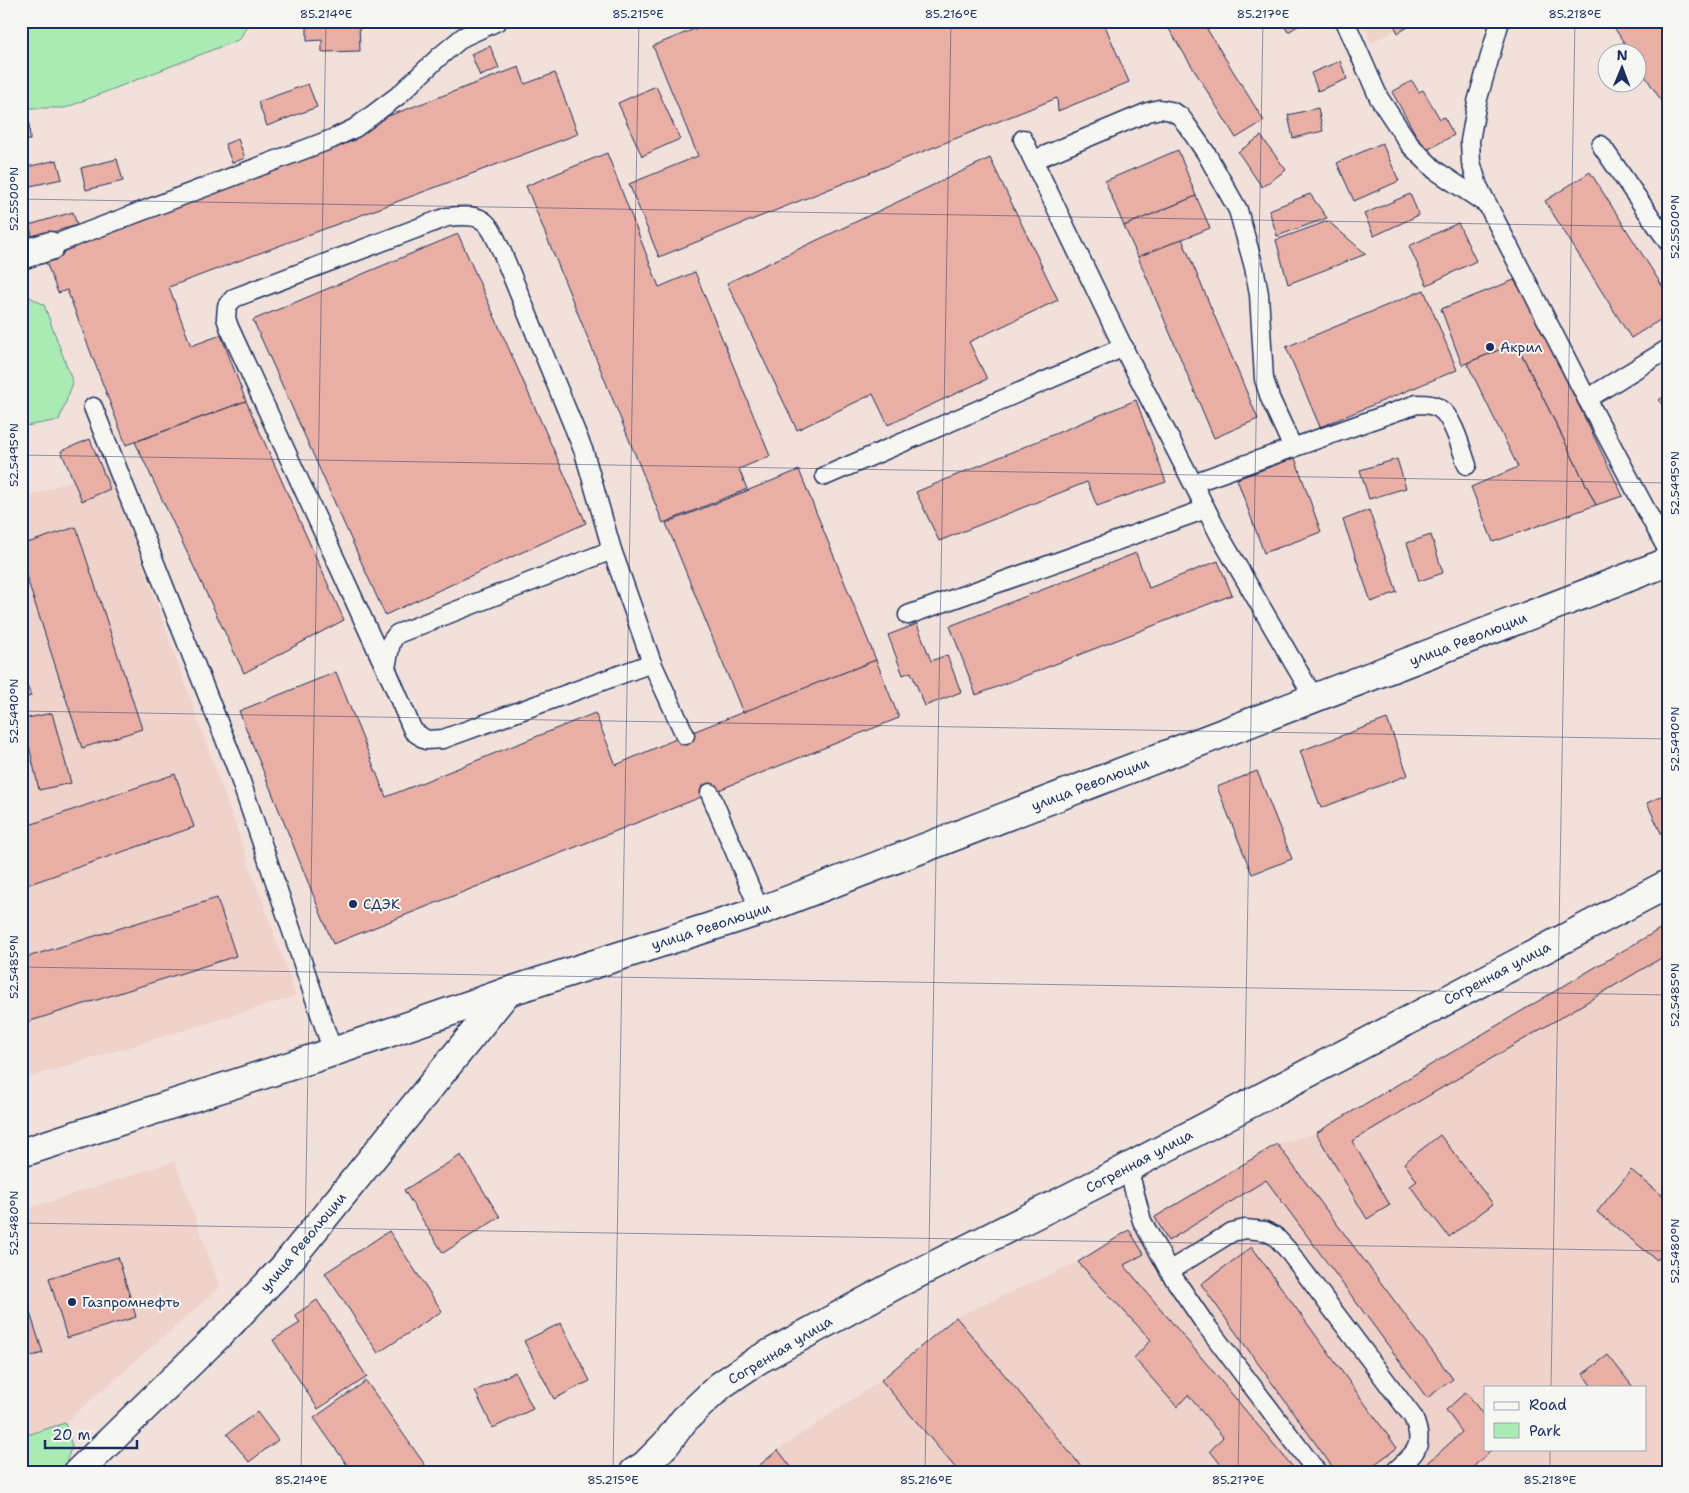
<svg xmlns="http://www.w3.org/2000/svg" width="1689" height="1493" font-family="'Shantell Sans',sans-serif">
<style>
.built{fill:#efd2ca;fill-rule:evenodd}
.green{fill:#aaebb4;stroke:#628d89}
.building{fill:#e9afa4;stroke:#1b2f5e}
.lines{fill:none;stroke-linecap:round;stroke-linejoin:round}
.lane-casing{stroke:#1b2f5e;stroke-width:21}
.street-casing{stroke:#1b2f5e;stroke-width:31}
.secondary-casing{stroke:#1b2f5e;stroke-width:31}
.lane{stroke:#f6f6f2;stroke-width:18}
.street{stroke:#f6f6f2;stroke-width:28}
.secondary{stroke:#f6f6f2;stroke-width:28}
.ticks{fill:none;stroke:#1b2f5e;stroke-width:1;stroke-opacity:0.45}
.poi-dot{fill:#1b2f5e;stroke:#f6f6f2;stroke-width:2}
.labels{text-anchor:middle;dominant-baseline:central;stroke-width:4;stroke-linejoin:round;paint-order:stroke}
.poi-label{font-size:14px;fill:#1b2f5e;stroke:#f6f6f2;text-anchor:start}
.street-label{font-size:14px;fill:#1b2f5e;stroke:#f6f6f2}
.neatline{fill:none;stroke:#1b2f5e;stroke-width:2}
.ticks-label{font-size:12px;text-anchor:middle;fill:#1b2f5e}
</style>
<rect width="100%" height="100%" fill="#f2e1db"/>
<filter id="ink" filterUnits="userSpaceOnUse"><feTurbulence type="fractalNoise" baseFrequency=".02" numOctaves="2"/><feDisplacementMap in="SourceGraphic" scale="10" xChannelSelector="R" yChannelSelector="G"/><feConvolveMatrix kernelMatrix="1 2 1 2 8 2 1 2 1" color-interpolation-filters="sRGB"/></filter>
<g filter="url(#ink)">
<g class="built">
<path d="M1361 21H1411L1371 43Z"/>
<path d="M108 466 296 996 21 1080V500Z"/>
<path d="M1668 924V1472H751L778 1450 881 1380 956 1317 1078 1262 1277 1144 1316 1133ZM1485 1387H1645V1449H1485Z"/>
<path d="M175 1161 220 1287 65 1423 21 1437V1211Z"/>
</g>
<g class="green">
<path d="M21 21H249L240 39 65 108H21Z"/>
<path d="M21 292 44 305 73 383 59 420 21 427Z"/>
<path d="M65 1423 72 1446 64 1467 59 1472H21V1437Z"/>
</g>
<g class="building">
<path d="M714 21H1103L1129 82 1058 111 1057 98 659 257 629 184 698 156 653 46Z"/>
<path d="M1164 21H1202L1264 121 1236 138Z"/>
<path d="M1281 21H1306L1288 32Z"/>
<path d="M1392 21H1418L1398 33Z"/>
<path d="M1610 21H1668V111L1636 62V52H1630Z"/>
<path d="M359 22 360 51 322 52V40L307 41V23Z"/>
<path d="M490 46 499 68 480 76 471 54Z"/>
<path d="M1340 61 1347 79 1318 91 1311 73Z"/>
<path d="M519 67 525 84 555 73 578 134 169 287 191 346 221 335 246 401 126 445 67 290 58 293 44 257 355 140 351 130Z"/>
<path d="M1412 81 1419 92 1423 90 1440 119 1444 117 1454 135 1425 151 1392 92Z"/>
<path d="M308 84 317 107 267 126 258 102Z"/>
<path d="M656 86 680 139 642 156 618 103Z"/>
<path d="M1318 108 1323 131 1293 138 1288 115Z"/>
<path d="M29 121 30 140 21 141V122Z"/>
<path d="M1261 136 1286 170 1262 187 1238 152Z"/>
<path d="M238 139 245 158 232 163 225 144Z"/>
<path d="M1382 143 1399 181 1354 201 1337 163Z"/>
<path d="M1178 150 1196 196 1124 226 1105 181Z"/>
<path d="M607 153 659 287 695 272 770 456 739 469 747 489 663 523 526 186Z"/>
<path d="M990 158 1058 300 969 342 987 379 888 425 873 394 797 430 727 283Z"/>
<path d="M117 159 123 181 86 190 81 168Z"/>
<path d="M57 160 62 179 26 187 22 168Z"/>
<path d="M1590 172 1668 295V315L1631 338 1545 201Z"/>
<path d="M1310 194 1327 218 1277 236 1269 210Z"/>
<path d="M1410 194 1419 215 1374 236 1364 214Z"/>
<path d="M1196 196 1210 228 1138 257 1124 226Z"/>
<path d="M73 212 77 225 33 238 29 225Z"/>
<path d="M1328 221 1366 254 1288 284 1276 240Z"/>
<path d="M1458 223 1476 261 1427 285 1409 246Z"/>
<path d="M458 234 586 523 385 615 253 320Z"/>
<path d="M1182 239 1258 419 1214 438 1138 257Z"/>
<path d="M1514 280 1538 317V322L1623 496 1596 505 1516 343 1462 365 1441 309Z"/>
<path d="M1424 290 1457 370 1320 427 1286 347Z"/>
<path d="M1516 343 1596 505 1493 542 1471 487 1518 467 1467 363Z"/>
<path d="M1668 394V414L1659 400Z"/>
<path d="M1136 400 1166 482 1097 506 1087 482 939 541 916 492Z"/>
<path d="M246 401 344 620 244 673 135 442Z"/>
<path d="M90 439 110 489 82 501 61 451Z"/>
<path d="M1295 458 1321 532 1264 553 1237 479Z"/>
<path d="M1397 459 1406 488 1369 499 1360 470Z"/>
<path d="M799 470 876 660 743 713 666 523Z"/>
<path d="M1369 510 1397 592 1371 602 1343 520Z"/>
<path d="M76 527 142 729 82 748 21 560V545Z"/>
<path d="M1431 535 1443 573 1419 581 1407 543Z"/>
<path d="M1136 553 1149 588 1218 561 1232 595 976 695 950 626Z"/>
<path d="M917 624 931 661 947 655 961 692 925 706 911 672 903 675 888 635Z"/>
<path d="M876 660 899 718 333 944 239 711 336 672 386 797 595 713 616 765 685 735Z"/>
<path d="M21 668 31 696 21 699Z"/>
<path d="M52 713 71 783 39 790 23 719Z"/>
<path d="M1387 719 1408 775 1321 808 1300 751Z"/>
<path d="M21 742 29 763 21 766Z"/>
<path d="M1257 771 1292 859 1252 874 1217 787Z"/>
<path d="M175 774 194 827 21 887V828Z"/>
<path d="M1668 793V846H1667L1647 803Z"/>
<path d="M217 898 236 956 21 1024V959Z"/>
<path d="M1668 924V954L1352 1141 1390 1205 1367 1219 1316 1133Z"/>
<path d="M1440 1135 1493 1204 1449 1237 1410 1186 1417 1181 1404 1163Z"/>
<path d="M1277 1144 1453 1379 1427 1398 1266 1180 1168 1241 1155 1217Z"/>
<path d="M461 1155 500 1217 443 1253 404 1190Z"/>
<path d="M1631 1170 1668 1200V1247L1657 1260 1597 1212Z"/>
<path d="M1129 1230 1144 1254 1124 1265 1297 1472H1227L1210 1451 1223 1437 1188 1395 1177 1407 1134 1358 1151 1340 1078 1262Z"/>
<path d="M389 1231 442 1311 378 1353 325 1273Z"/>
<path d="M1252 1247 1397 1448 1364 1472H1336L1201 1284Z"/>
<path d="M118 1257 136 1317 67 1338 49 1278Z"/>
<path d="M21 1285 43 1353 21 1359Z"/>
<path d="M317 1300 367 1377 318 1409 273 1340 300 1323 295 1315Z"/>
<path d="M956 1317 1086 1472H959L881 1380Z"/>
<path d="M561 1323 590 1381 554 1399 524 1341Z"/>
<path d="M1608 1355 1633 1387H1592L1583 1374Z"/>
<path d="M515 1372 533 1409 493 1428 475 1391Z"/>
<path d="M366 1381 430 1472H352L314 1418Z"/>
<path d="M1466 1392 1485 1417V1449H1492L1468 1472H1418L1462 1432 1446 1410Z"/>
<path d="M257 1412 278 1440 249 1462 227 1434Z"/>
<path d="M778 1450 795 1472H751Z"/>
</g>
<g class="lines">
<g class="lane-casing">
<g id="lane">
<path d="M1345 21 1379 98 1410 145 1435 170 1488 205"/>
<path d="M1500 21 1477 102 1470 141 1471 162 1478 186 1587 399 1668 551"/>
<path d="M1023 139 1127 355 1206 509 1221 538 1314 698"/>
<path d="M1601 145 1668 242"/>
<path d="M1034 160 1148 112 1160 109 1171 111 1180 116 1186 124 1206 153 1238 210 1254 267 1259 294 1264 379 1270 398 1293 448"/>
<path d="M50 246 332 139 355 128 399 95 439 57 463 37 498 21"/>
<path d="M1587 399 1668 349"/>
<path d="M93 407 236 767 333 1052"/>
<path d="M825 476 1124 347"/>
<path d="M1193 483 1417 404C1425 404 1433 404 1440 409 1453 417 1462 451 1467 465"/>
<path d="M612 550 397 634 391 642 386 668 413 731 426 740 443 739 652 663"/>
<path d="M908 615 1206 509"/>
<path d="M389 676 229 327 226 318 227 306 234 298 447 217C485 213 487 219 502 252L584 452 612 550 652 663 685 735"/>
<path d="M710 793 760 911"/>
<path d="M1128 1167 1142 1221 1171 1274 1203 1321 1317 1472"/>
<path d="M1169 1271 1232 1232 1245 1229 1265 1231 1275 1236 1287 1249 1413 1417C1426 1447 1415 1453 1394 1472"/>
</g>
</g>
<g class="street-casing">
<g id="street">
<path d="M21 255 50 246"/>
<path d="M634 1472 645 1465 666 1444 684 1420 721 1385 758 1360 897 1284 1114 1175 1668 884"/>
</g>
</g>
<g class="secondary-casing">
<g id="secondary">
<path d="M21 1153 333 1052 507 992 760 911 1668 562"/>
<path d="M78 1472 231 1323 283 1268 507 992"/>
</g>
</g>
<use href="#lane" class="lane"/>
<use href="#street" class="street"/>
<use href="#secondary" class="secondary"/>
</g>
</g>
<path class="ticks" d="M21 199 1668 227M21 455 1668 483M21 711 1668 739M21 967 1668 995M21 1223 1668 1251M1551 1387 1575 21M301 1472 326 21M613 1472 639 21M925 1472 951 21M1238 1472 1263 21M1550 1472V1449"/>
<g class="poi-dot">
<circle cx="1490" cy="347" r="5"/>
<circle cx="353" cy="904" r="5"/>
<circle cx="72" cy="1302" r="5"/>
</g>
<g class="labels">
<g class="poi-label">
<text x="1500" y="347">Акрил</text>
<text x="363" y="904">СДЭК</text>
<text x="82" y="1302">Газпромнефть</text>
</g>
<g class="street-label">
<text transform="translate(1468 639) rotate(-21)">улица Революции</text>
<text transform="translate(1090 784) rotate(-21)">улица Революции</text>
<text transform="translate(711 926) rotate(-18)">улица Революции</text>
<text transform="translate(1497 973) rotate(-28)">Согренная улица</text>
<text transform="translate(1139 1161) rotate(-28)">Согренная улица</text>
<text transform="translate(303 1242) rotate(-50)">улица Революции</text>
<text transform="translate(780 1350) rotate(-31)">Согренная улица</text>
</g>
</g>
<rect width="1689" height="1493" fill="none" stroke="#f6f6f2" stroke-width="55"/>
<rect x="1484" y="1386" width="162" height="65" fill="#f6f6f2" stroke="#9ea6b7"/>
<rect x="1494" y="1402" width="25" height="8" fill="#f6f6f2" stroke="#9ea6b7"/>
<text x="1529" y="1410" font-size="15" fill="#1b2f5e">Road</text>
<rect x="1494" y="1423" width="25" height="15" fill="#aaebb4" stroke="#9ea6b7"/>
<text x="1529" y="1436" font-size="15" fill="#1b2f5e">Park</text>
<g transform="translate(1622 68) rotate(1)"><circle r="24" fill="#f6f6f2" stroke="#9ea6b7"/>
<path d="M0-4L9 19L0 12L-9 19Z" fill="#1b2f5e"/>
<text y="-8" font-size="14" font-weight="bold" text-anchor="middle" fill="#1b2f5e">N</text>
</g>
<path d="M45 1440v8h92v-8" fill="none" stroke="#1b2f5e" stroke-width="2.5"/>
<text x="52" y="1440" font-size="15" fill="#1b2f5e" stroke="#f6f6f2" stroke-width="4" paint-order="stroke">20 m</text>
<rect x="28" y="28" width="1634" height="1438" class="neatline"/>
<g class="ticks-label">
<text x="326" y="18">85.214°E</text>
<text x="638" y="18">85.215°E</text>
<text x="951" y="18">85.216°E</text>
<text x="1263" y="18">85.217°E</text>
<text x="1575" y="18">85.218°E</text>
<text transform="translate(14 199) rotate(-90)" y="4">52.5500°N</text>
<text transform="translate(1675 227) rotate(-90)" y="4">52.5500°N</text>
<text transform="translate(14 455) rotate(-90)" y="4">52.5495°N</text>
<text transform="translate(1675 483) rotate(-90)" y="4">52.5495°N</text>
<text transform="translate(14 711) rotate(-90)" y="4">52.5490°N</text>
<text transform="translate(1675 739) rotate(-90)" y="4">52.5490°N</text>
<text transform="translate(14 967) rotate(-90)" y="4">52.5485°N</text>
<text transform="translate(1675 995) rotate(-90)" y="4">52.5485°N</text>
<text transform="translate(14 1223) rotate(-90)" y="4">52.5480°N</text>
<text transform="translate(1675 1251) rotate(-90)" y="4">52.5480°N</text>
<text x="301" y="1484">85.214°E</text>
<text x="613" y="1484">85.215°E</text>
<text x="926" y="1484">85.216°E</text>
<text x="1238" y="1484">85.217°E</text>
<text x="1550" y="1484">85.218°E</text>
</g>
</svg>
